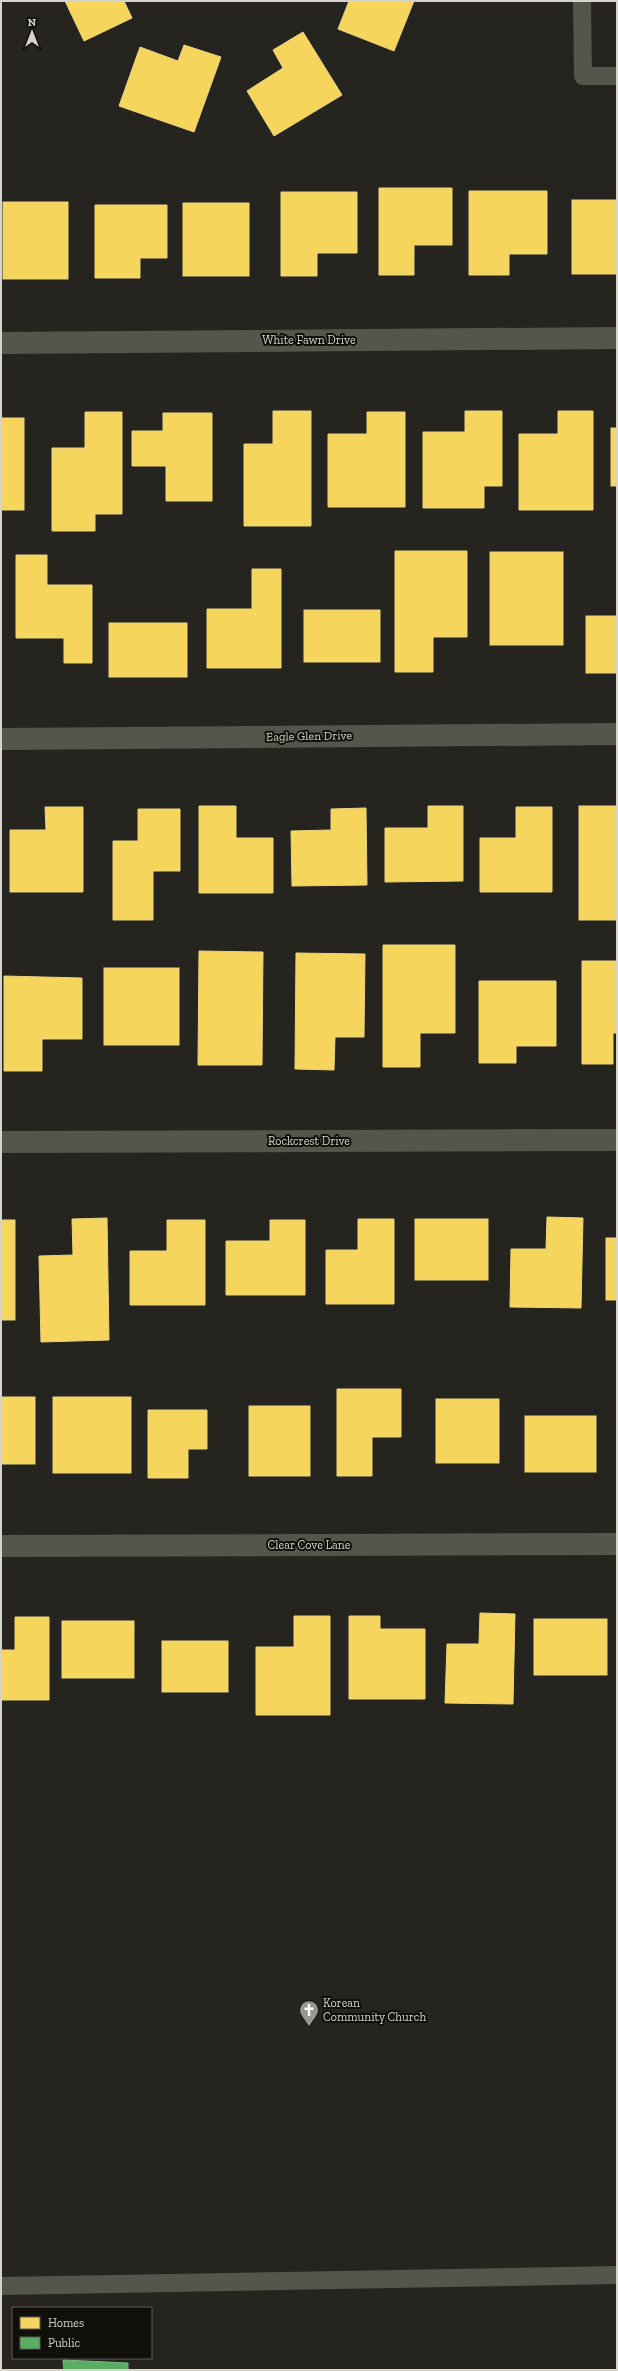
<svg xmlns="http://www.w3.org/2000/svg" width="618" height="2371" font-family="'Zilla Slab',serif">
<style>
.homes{fill:#f6d55c;stroke:#ecd47e}
.public{fill:#5aae61;stroke:#7fb981}
.lines{fill:none;stroke-linecap:round;stroke-linejoin:round}
.lane{stroke:#54564b;stroke-width:18}
.street{stroke:#54564b;stroke-width:22}
.labels{text-anchor:middle;dominant-baseline:central;stroke-width:4;stroke-linejoin:round;paint-order:stroke}
.street-label{font-size:12px;fill:#d5d3cc;stroke:#100f0a}
.poi-label{font-size:12px;fill:#d5d3cc;stroke:#100f0a;text-anchor:start}
</style>
<rect width="100%" height="100%" fill="#25241e"/>
<g class="homes">
<path d="M65 1H124L132 18 84 41Z"/>
<path d="M349 1H414L394 51 338 29Z"/>
<path d="M303 32 342 95 274 136 247 91 283 68 273 50Z"/>
<path d="M184 45 221 57 194 132 119 106 140 47 178 61Z"/>
<path d="M379 188H452V245H414V275H379Z"/>
<path d="M469 191H547V254H509V275H469Z"/>
<path d="M281 192H357V253H317V276H281Z"/>
<rect x="572" y="200" width="45" height="74"/>
<rect x="3" y="202" width="65" height="77"/>
<rect x="183" y="203" width="66" height="73"/>
<path d="M95 205H167V258H140V278H95Z"/>
<path d="M273 411H311V526H244V444H273Z"/>
<path d="M465 411H502V486H484V508H423V432H465Z"/>
<path d="M558 411H593V510H519V434H558Z"/>
<path d="M85 412H122V514H95V531H52V448H85Z"/>
<path d="M367 412H405V507H328V434H367Z"/>
<path d="M163 413H212V501H166V466H132V431H163Z"/>
<rect x="1" y="418" width="23" height="92"/>
<rect x="611" y="428" width="6" height="58"/>
<path d="M395 551H467V637H433V672H395Z"/>
<rect x="490" y="552" width="73" height="93"/>
<path d="M16 555H47V585H92V663H64V638H16Z"/>
<path d="M252 569H281V668H207V609H252Z"/>
<rect x="304" y="610" width="76" height="52"/>
<rect x="586" y="616" width="31" height="57"/>
<rect x="109" y="623" width="78" height="54"/>
<path d="M199 806H236V838H273V893H199Z"/>
<path d="M428 806H463V881L385 882V828H428Z"/>
<rect x="579" y="806" width="38" height="114"/>
<path d="M45 807H83V892H10V830H46Z"/>
<path d="M516 807H552V892H480V838H516Z"/>
<path d="M366 808 367 885 292 886 291 831 331 830V809Z"/>
<path d="M138 809H180V871H153V920H113V841H138Z"/>
<path d="M383 945H455V1033H420V1067H383Z"/>
<path d="M199 951 263 952 262 1065H198Z"/>
<path d="M296 953 365 954 364 1037H335L334 1070 295 1069Z"/>
<path d="M582 961H617V1033H613V1064H582Z"/>
<rect x="104" y="968" width="75" height="77"/>
<path d="M4 976 82 978V1039H42V1071H4Z"/>
<path d="M479 981H556V1046H516V1063H479Z"/>
<path d="M547 1217 583 1218 581 1308 510 1307 511 1249H546Z"/>
<path d="M107 1218 109 1340 41 1342 39 1256 73 1255 72 1219Z"/>
<path d="M358 1219H394V1304H326V1250H358Z"/>
<rect x="415" y="1219" width="73" height="61"/>
<rect x="1" y="1220" width="14" height="100"/>
<path d="M167 1220H205V1305H130V1251H167Z"/>
<path d="M270 1220H305V1295H226V1241H270Z"/>
<rect x="606" y="1238" width="11" height="62"/>
<path d="M337 1389H401V1437H372V1476H337Z"/>
<rect x="1" y="1397" width="34" height="67"/>
<rect x="53" y="1397" width="78" height="76"/>
<rect x="436" y="1399" width="63" height="64"/>
<rect x="249" y="1406" width="61" height="70"/>
<path d="M148 1410H207V1449H188V1478H148Z"/>
<rect x="525" y="1416" width="71" height="56"/>
<path d="M480 1613 515 1614 513 1704 445 1703 447 1644H479Z"/>
<path d="M294 1616H330V1715H256V1647H294Z"/>
<path d="M349 1616H380V1629H425V1699H349Z"/>
<path d="M15 1617H49V1700H1V1650H15Z"/>
<rect x="534" y="1619" width="73" height="56"/>
<rect x="62" y="1621" width="72" height="57"/>
<rect x="162" y="1641" width="66" height="51"/>
</g>
<path class="public" d="M63 2360 128 2363V2370H64Z"/>
<g class="lines">
<g class="lane">
<path d="M582 1 583 76H617"/>
<path d="M1 2286 617 2275"/>
</g>
<g class="street">
<path d="M1 343 617 338"/>
<path d="M1 739 617 734"/>
<path d="M1 1142 617 1140"/>
<path d="M1 1546 617 1544"/>
</g>
</g>
<defs>
<g id="church-pin" transform="scale(1)"><path d="M0 17L-7.5 6A9.5 9.5 0 1 1 7.5 6Z" fill="#97968f" stroke="#100f0a"/><path d="M-1.2-6h2.4v3.5h3.3v2.4h-3.3V6h-2.4V-.1h-3.3v-2.4h3.3Z" fill="#fff"/></g>
</defs>
<g fill-rule="evenodd">
<use href="#church-pin" x="309" y="2010"/>
</g>
<g class="labels">
<g class="street-label">
<text x="309" y="340">White Fawn Drive</text>
<text transform="translate(309 736) rotate(-1)">Eagle Glen Drive</text>
<text x="309" y="1141">Rockcrest Drive</text>
<text x="309" y="1545">Clear Cove Lane</text>
</g>
<g class="poi-label">
<text x="323" y="2003">Korean<tspan x="323" dy="14">Community Church</tspan></text>
</g>
</g>
<rect width="618" height="2371" fill="none" stroke="#d5d3cc" stroke-width="4"/>
<rect x="12" y="2307" width="140" height="52" fill="#100f0a" stroke="#5f5d58"/>
<rect x="20" y="2317" width="20" height="12" fill="#f6d55c" stroke="#5f5d58"/>
<text x="48" y="2327" font-size="12" fill="#d5d3cc">Homes</text>
<rect x="20" y="2337" width="20" height="12" fill="#5aae61" stroke="#5f5d58"/>
<text x="48" y="2347" font-size="12" fill="#d5d3cc">Public</text>
<g transform="translate(32 32)" stroke="#100f0a" stroke-width="3" paint-order="stroke">
<path d="M0-3L7 15L0 10L-7 15Z" fill="#d5d3cc"/>
<text y="-6" font-size="11" font-weight="bold" text-anchor="middle" fill="#d5d3cc">N</text>
</g>
</svg>
